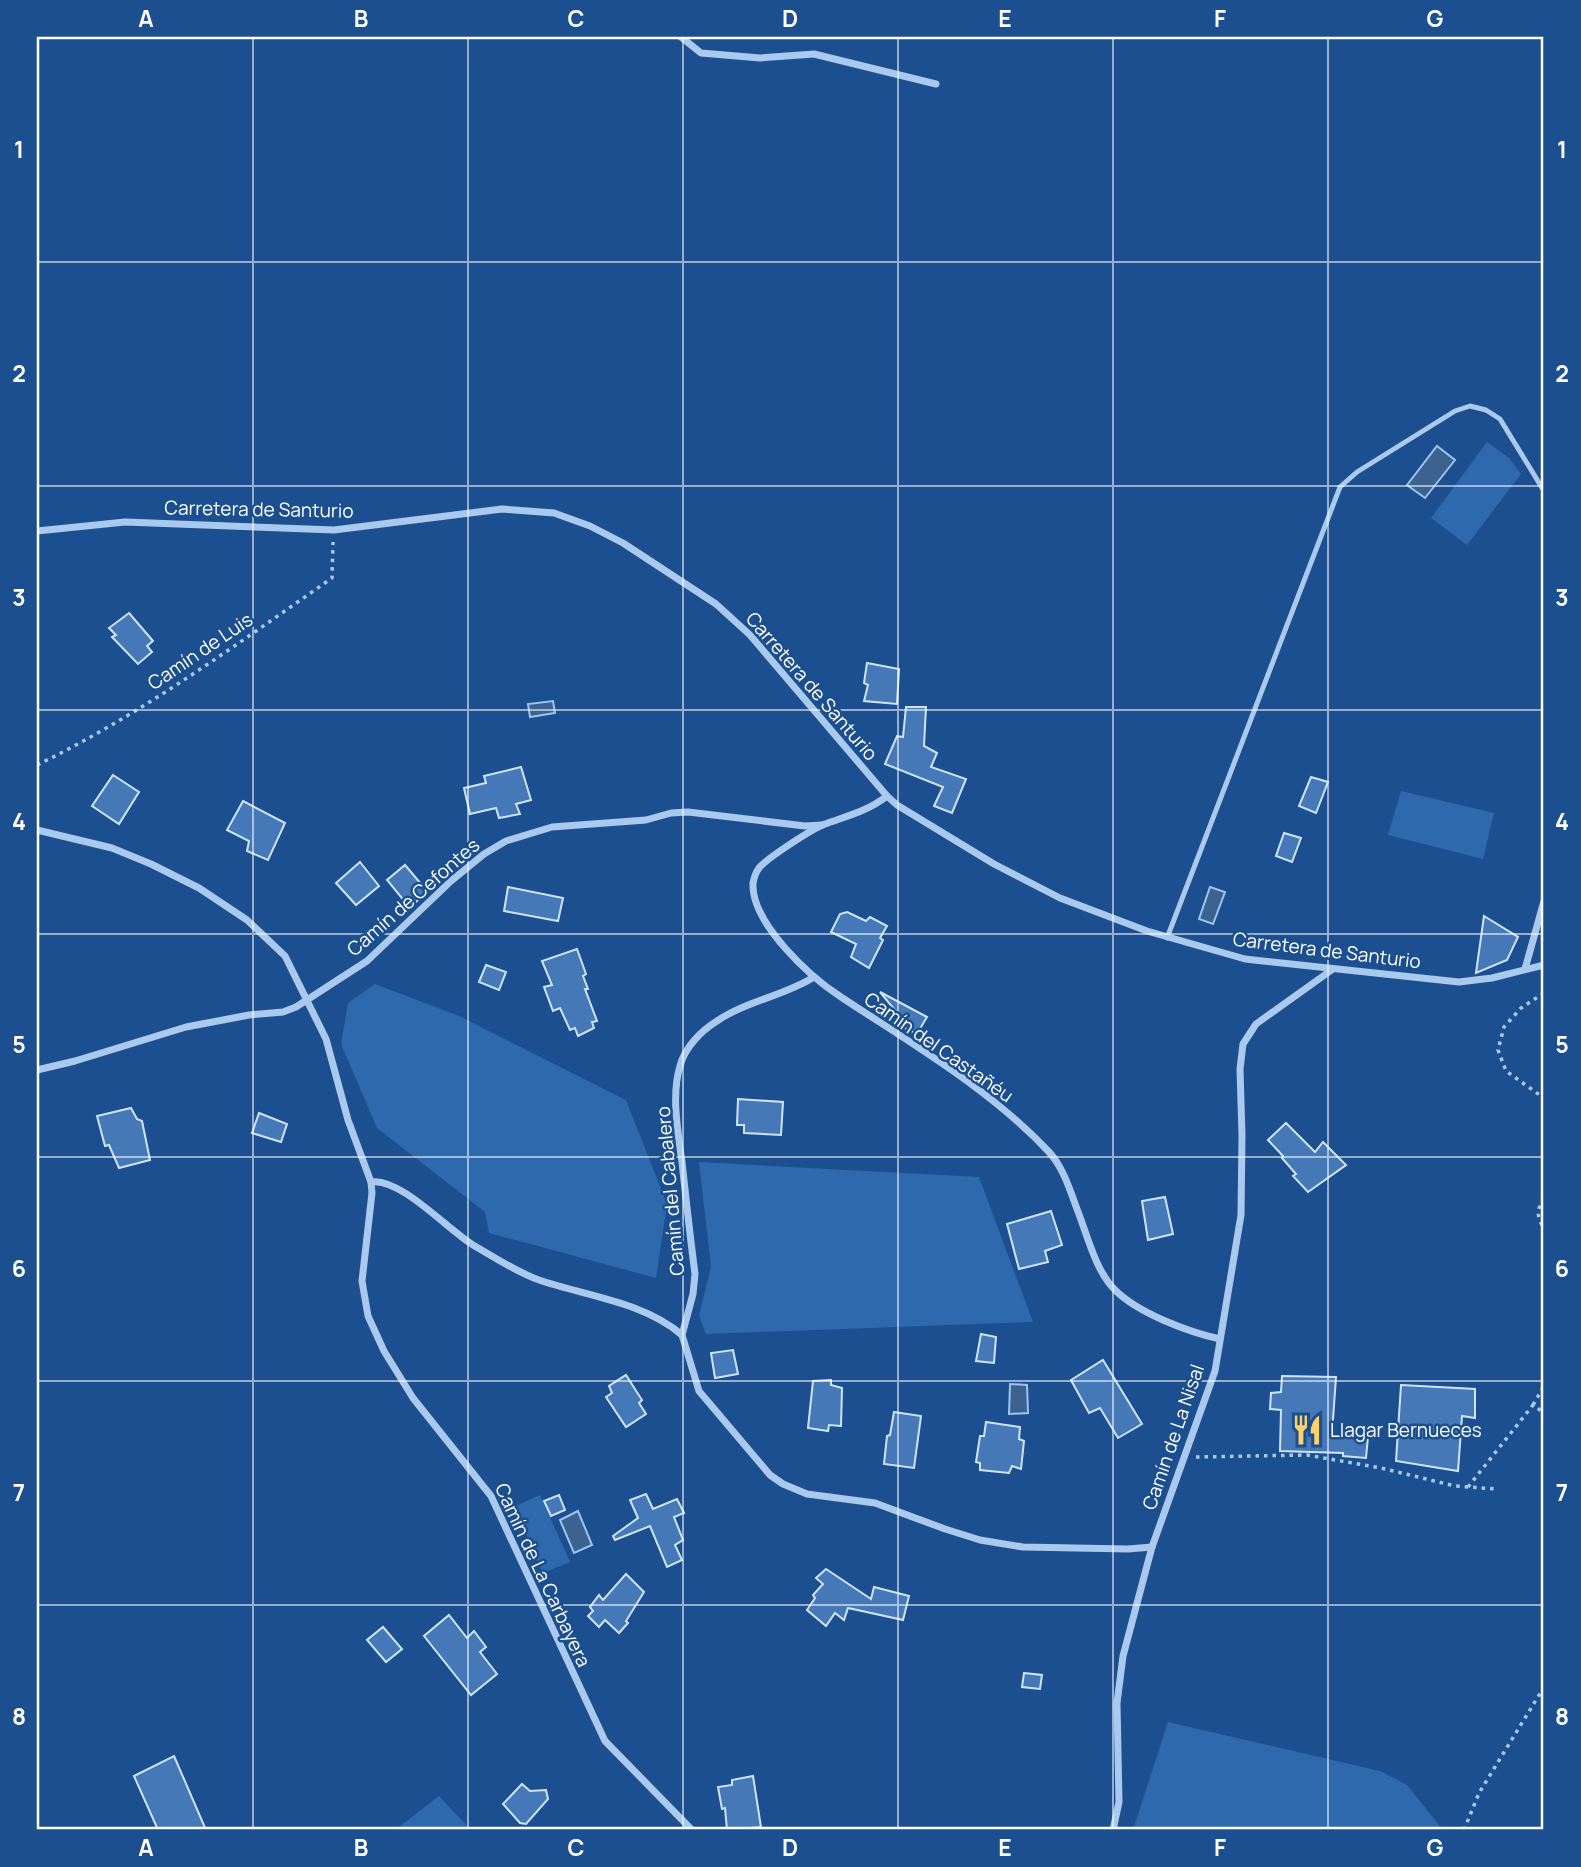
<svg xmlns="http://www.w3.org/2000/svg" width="1581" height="1867" font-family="Manrope,sans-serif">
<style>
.green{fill:#2e69ad}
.water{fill:#3c6290;stroke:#9cc4f0;stroke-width:2}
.building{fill:#4478b7;stroke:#cfe3fa;stroke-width:2}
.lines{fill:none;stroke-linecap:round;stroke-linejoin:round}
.path{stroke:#a9c9ee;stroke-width:3.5;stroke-dasharray:3.5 5;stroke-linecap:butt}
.service{stroke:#a9c9ee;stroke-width:5}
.minor{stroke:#a9c9ee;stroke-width:7}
.grid{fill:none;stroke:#fff;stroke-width:2;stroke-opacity:0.55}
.labels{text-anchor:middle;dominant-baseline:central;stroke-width:5;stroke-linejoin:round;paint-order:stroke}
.street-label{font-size:19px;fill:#fff;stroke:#1b4f8f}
.poi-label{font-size:19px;fill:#fff;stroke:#1b4f8f;text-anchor:start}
.neatline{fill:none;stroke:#fff;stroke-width:2.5}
.grid-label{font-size:23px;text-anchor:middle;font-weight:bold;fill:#fff}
</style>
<rect width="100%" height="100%" fill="#1b4f8f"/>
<g class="green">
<path d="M1487 442 1509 458 1521 474 1467 545 1431 518Z"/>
<path d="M1401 791 1494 813 1483 859 1388 835Z"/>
<path d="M375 984 459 1016 626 1100 667 1204 656 1278 489 1233 485 1212 377 1128 341 1044 348 1003Z"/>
<path d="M699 1162 979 1177 1033 1322 706 1334 699 1315 711 1267Z"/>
<path d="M540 1495 570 1562 543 1573 514 1507Z"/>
<path d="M1168 1722 1380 1771 1407 1785 1443 1830H1133Z"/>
<path d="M439 1796 471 1830H395Z"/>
</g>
<g class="water">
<path d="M1437 446 1455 460 1425 498 1407 485Z"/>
<path d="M553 701 555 713 530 717 528 704Z"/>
<path d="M1210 887 1225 892 1213 924 1199 919Z"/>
<path d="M1010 1384 1027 1385 1028 1413 1009 1414Z"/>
<path d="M578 1511 592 1545 574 1553 560 1520Z"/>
</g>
<g class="building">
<path d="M129 613 153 641 147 646 152 652 138 664 112 637 116 635 109 628Z"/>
<path d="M867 663 899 669 897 704 864 701 868 685 864 683Z"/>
<path d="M906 707H926L924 746 937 753 931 767 966 779 952 813 934 806 943 787 885 764 897 736 903 737Z"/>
<path d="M521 767 531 800 516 804 520 814 499 818 496 808 470 814 464 788 486 783 484 776Z"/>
<path d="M113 775 139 792 119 824 92 806Z"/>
<path d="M1311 777 1328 782 1316 813 1299 806Z"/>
<path d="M243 801 285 823 268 860 247 851 249 841 227 830Z"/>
<path d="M1284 833 1301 838 1292 862 1276 856Z"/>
<path d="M360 862 379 886 356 905 336 883Z"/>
<path d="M405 865 427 891 410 908 387 880Z"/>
<path d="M508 887 563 898 558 921 504 911Z"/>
<path d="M847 912 866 921 870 917 887 926 880 938 883 940 869 968 851 957 856 944 831 932 840 914Z"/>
<path d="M1484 916 1518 937 1507 960 1476 973Z"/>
<path d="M577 949 586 974 583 976 588 989H585L597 1021 592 1022 594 1028 578 1036 575 1028 570 1030 560 1008 553 1011 544 987 552 985 542 961Z"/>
<path d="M486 965 506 972 499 990 479 982Z"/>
<path d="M880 992 927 1017 917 1034 900 1026 903 1020Z"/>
<path d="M738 1099 783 1102 781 1135 744 1133V1125H737Z"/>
<path d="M131 1108 137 1119 142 1121 150 1160 119 1168 109 1145 105 1146 97 1116Z"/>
<path d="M259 1113 287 1124 281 1142 252 1133Z"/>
<path d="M1286 1123 1315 1152 1323 1142 1346 1165 1308 1192 1293 1176 1296 1174 1282 1158 1283 1156 1268 1140Z"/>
<path d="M1165 1197 1173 1234 1148 1240 1142 1201Z"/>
<path d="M1051 1211 1062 1245 1045 1251 1048 1262 1019 1269 1007 1224Z"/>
<path d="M981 1334 996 1337 994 1363 976 1361Z"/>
<path d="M733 1350 738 1374 715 1378 711 1353Z"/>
<path d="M1103 1360 1142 1424 1118 1438 1100 1408 1089 1413 1071 1380Z"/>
<path d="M626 1375 642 1400 639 1403 646 1414 626 1427 606 1397 612 1393 609 1386Z"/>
<path d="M1282 1376 1336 1377 1332 1434 1368 1437 1366 1458 1343 1456V1453L1280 1451 1281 1410 1270 1409 1271 1393 1281 1392Z"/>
<path d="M831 1380V1385L842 1388 841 1426 829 1425 828 1431 808 1428 813 1381Z"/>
<path d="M1401 1385 1475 1389V1418L1462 1416 1458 1471 1396 1461Z"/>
<path d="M894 1412 921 1416 914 1468 884 1464 887 1436 890 1435Z"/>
<path d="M986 1422 1020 1427 1019 1439 1024 1441 1021 1469 1012 1466 1009 1473 980 1470V1463L976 1462 980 1436H984Z"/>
<path d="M646 1494 653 1509 677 1499 684 1513 674 1517 683 1540 675 1545 682 1560 667 1567 650 1526 615 1540 613 1536 638 1518 630 1500Z"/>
<path d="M559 1495 565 1510 551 1516 544 1501Z"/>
<path d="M826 1569 871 1599 874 1587 909 1596 903 1620 848 1608 844 1620 835 1613 826 1626 807 1610 815 1598 813 1595 823 1584 816 1578Z"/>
<path d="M626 1574 644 1592 626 1621 628 1623 619 1633 605 1620 599 1627 588 1616 593 1611 590 1607 599 1595 603 1600Z"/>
<path d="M449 1615 467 1638 474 1631 486 1647 480 1652 497 1674 471 1695 424 1636Z"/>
<path d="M383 1627 402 1649 386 1662 367 1640Z"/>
<path d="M1024 1673 1042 1675 1040 1689 1022 1687Z"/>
<path d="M174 1756 206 1830H158L134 1776Z"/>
<path d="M753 1776 761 1827 727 1830 725 1808 722 1809 718 1787 732 1785V1780Z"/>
<path d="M522 1784 530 1791 546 1790 548 1799 526 1824 520 1823 503 1804Z"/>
</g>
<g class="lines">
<g class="path">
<path d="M37 765C142 714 237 644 332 578L333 542"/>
<path d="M1544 993 1521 1008 1504 1027 1498 1050 1506 1071 1544 1098"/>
<path d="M1544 1198C1537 1209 1536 1217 1544 1228"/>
<path d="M1533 1405 1544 1386"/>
<path d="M1196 1457 1307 1455 1381 1468 1455 1486 1497 1489"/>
<path d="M1468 1487 1533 1405 1544 1413"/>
<path d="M1464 1830 1479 1793 1544 1687"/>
</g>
<path class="service" d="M1167 938 1340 487 1357 472 1455 411 1470 406 1486 410 1500 419 1544 491"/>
<g class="minor">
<path d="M681 37 701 53 760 58 814 54 936 84"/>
<path d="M37 531 125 522 334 530 502 509 554 513 590 526 623 543 716 604 750 635 887 796 897 805 994 864 1060 898 1147 931 1245 959 1459 982 1492 978 1544 965"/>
<path d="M887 796C868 811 847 816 825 824 812 829 767 858 759 868 756 872 754 878 753 883 751 923 810 977 841 997 912 1044 990 1089 1049 1152 1063 1167 1070 1190 1077 1209 1087 1234 1095 1270 1115 1290 1138 1313 1188 1332 1220 1339"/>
<path d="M37 830 112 848 151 864 199 888 247 920 285 956 326 1039 348 1120 371 1182 372 1193 362 1281 368 1316 384 1351 413 1398 491 1496 605 1741 692 1830"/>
<path d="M1525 969 1544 901"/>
<path d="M814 977C784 996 746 1001 717 1021 701 1031 685 1047 680 1066 671 1095 678 1132 682 1162 686 1199 690 1236 695 1274L693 1294 682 1335 699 1391 770 1475 783 1484 807 1494 875 1503 945 1529 980 1540 1023 1547 1128 1549 1152 1547"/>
<path d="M37 1070 75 1061 186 1027 249 1015 283 1012 296 1007 367 961 451 881 484 854 506 841 552 827 646 820 671 813 688 812 805 826 822 825"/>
<path d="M371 1182C400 1177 448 1230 473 1245 494 1257 516 1272 539 1280 586 1296 644 1302 682 1335"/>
<path d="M1113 1830 1119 1802 1117 1703 1123 1656 1152 1547 1215 1371 1241 1215 1242 1136 1240 1069 1243 1044 1256 1024 1333 969"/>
</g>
</g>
<path class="grid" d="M253 37V1830M468 37V1830M683 37V1830M898 37V1830M1113 37V1830M1328 37V1830M37 262H1544M37 486H1544M37 710H1544M37 934H1544M37 1157H1544M37 1381H1544M37 1605H1544"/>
<defs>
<g id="restaurant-bare" transform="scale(2.415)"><path d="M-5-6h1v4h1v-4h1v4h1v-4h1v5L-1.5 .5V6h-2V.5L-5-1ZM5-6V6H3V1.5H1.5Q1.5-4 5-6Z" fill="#ffd166" stroke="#1b4f8f" stroke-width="2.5" paint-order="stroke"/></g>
</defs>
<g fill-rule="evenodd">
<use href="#restaurant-bare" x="1307" y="1430"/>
</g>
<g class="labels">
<g class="street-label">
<text transform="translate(259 509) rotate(1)">Carretera de Santurio</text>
<text transform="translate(200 651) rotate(-34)">Camín de Luis</text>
<text transform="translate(812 686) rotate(49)">Carretera de Santurio</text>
<text transform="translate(413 897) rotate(-41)">Camín de Cefontes</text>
<text transform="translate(1327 950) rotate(7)">Carretera de Santurio</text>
<text transform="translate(939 1047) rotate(35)">Camín del Castañéu</text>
<text transform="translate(670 1191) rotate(-95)">Camín del Cabalero</text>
<text transform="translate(1173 1437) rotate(-71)">Camín de La Nisal</text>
<text transform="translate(543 1575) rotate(65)">Camín de La Carbayera</text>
</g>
<g class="poi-label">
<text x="1330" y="1430">Llagar Bernueces</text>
</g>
</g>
<rect width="1581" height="1867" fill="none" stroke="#1b4f8f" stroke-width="77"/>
<rect x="38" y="38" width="1504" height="1790" class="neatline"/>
<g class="grid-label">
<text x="146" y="27">A</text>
<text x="361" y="27">B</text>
<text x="576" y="27">C</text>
<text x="790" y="27">D</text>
<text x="1005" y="27">E</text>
<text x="1220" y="27">F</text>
<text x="1435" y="27">G</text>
<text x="19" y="158">1</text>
<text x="1562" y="158">1</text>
<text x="19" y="382">2</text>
<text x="1562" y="382">2</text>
<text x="19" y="606">3</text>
<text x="1562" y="606">3</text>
<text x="19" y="830">4</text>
<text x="1562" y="830">4</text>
<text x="19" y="1053">5</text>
<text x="1562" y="1053">5</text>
<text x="19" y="1277">6</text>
<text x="1562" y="1277">6</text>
<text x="19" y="1501">7</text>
<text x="1562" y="1501">7</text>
<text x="19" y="1725">8</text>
<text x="1562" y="1725">8</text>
<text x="146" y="1856">A</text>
<text x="361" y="1856">B</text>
<text x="576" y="1856">C</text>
<text x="790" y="1856">D</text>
<text x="1005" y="1856">E</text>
<text x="1220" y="1856">F</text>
<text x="1435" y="1856">G</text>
</g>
</svg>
